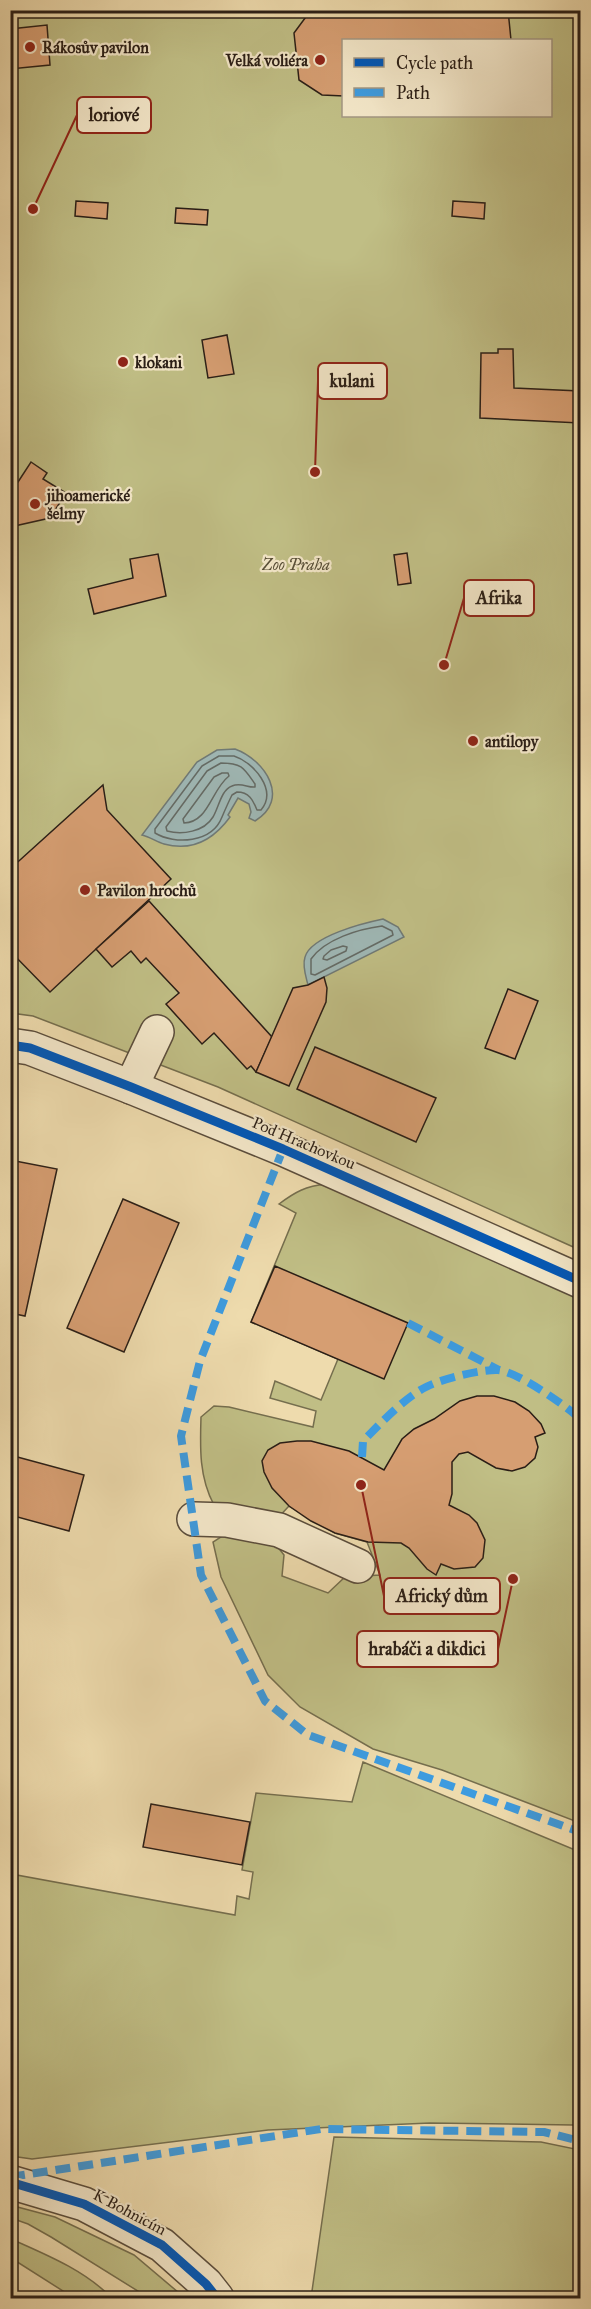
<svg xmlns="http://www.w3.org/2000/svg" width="591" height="2309" font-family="'IM FELL Great Primer',serif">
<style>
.green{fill:#c0be85;stroke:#756e4e;stroke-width:1.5;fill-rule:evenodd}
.water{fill:#9fb8b6;stroke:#707a76;stroke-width:1.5}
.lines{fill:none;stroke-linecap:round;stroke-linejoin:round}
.shore{stroke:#646b66;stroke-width:1.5}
.building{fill:#d69e72;stroke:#2a1e16;stroke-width:1.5}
.minor-casing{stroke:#5b4d3c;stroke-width:36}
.minor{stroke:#f4e8ca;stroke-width:33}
.quiet{stroke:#3d9bdf;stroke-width:8;stroke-dasharray:15 8;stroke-linecap:butt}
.cycleway-casing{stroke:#f4e8ca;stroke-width:13}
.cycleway{stroke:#0057b8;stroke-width:9}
.poi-dot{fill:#8f2418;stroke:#f4e8ca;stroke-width:2}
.labels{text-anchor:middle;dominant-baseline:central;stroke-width:4.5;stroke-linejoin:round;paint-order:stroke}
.poi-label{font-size:16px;font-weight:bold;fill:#2a1e16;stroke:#f4e8ca;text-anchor:start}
.park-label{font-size:16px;font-style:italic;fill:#574e37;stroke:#f4e8ca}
.street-label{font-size:16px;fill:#2a1e16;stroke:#f4e8ca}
.leader{fill:none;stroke:#8f2418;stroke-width:2}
.callout-dot{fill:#8f2418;stroke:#f4e8ca;stroke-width:2}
.callout{fill:#f4e8ca;stroke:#8f2418;stroke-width:2}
.callout-label{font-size:18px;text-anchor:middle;font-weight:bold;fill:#2a1e16}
</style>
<rect width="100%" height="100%" fill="#eedbad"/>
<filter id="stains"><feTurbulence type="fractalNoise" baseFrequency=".00333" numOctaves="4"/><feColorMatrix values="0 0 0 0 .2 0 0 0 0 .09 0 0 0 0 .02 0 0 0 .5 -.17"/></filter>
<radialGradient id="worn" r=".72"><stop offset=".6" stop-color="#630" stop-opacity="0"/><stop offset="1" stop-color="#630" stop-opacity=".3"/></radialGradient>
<g class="green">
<path d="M10 11H580V1250L218 1087 33 1016 11 1013ZM344 40H550V116H344Z"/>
<path d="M326 1184 580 1297V1823L442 1770 373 1749 300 1707 268 1675 221 1577 213 1542 230 1531 273 1541 284 1555 282 1576 328 1593 345 1577 380 1575 367 1542 335 1533 289 1506 276 1520 214 1505C199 1477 200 1448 201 1417L214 1406 229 1407 313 1427 316 1411 270 1398 275 1381 321 1400 338 1359 251 1322 296 1213 279 1204C295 1192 306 1186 326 1184Z"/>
<path d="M363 1762 580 1852V2127L573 2125 430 2123 268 2130 32 2159 11 2156V1874L235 1915 237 1896 249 1899 253 1872 242 1870 256 1793 352 1802Z"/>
<path d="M334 2137 541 2142 580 2150V2298H311Z"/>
<path d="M10 2205 55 2217 134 2255 185 2298H149L51 2237 28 2224 11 2218Z"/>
<path d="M11 2239C47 2255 84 2270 112 2298H74L11 2258Z"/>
</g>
<g class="water">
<path d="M235 749C265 760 291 799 255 821L249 818 251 812 249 804 238 798 228 815 230 817C214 839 193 852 164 844 157 842 150 837 142 835L197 762 217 750Z"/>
<path d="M383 919 398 927 404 937 308 985C306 977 302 966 305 957 311 936 364 923 383 919Z"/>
</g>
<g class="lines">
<g class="shore">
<path d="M234 756C253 762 278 790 261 810H257C253 800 249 792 237 792L232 795C228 803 225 810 222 817 212 843 175 845 155 833V829L202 766 219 756Z"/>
<path d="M221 763C242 763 244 768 255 784V787C248 788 241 782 232 786 221 790 219 807 213 817 204 832 182 835 167 831L166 827 207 771Z"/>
<path d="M222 773H228L229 776C211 790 209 822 184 823L183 819 214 777Z"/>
<path d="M382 926 392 931 393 935 315 975 311 974V959C325 939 359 929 382 926Z"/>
<path d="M343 946 347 947 346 951 327 960 323 959 324 956 331 950Z"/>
</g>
</g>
<g class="building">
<path d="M311 10H508L511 40H344V96L322 95 299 80 294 33Z"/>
<path d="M47 25 50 65 10 69V29Z"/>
<path d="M76 201 108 203 107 219 75 216Z"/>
<path d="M453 201 485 203 484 219 452 216Z"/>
<path d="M176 208 208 210 207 225 175 223Z"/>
<path d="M227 335 234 374 208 378 202 340Z"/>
<path d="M498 349H513L514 388 580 391V423L480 418 481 353H498Z"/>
<path d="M31 462 47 473 43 479 66 493 50 518 10 527V484L18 482Z"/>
<path d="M407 553 411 583 398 585 394 555Z"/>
<path d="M158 554 166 596 94 614 88 589 133 578 130 559Z"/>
<path d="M103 785 107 810 171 879 50 992 10 951V930L13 928 10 925V869Z"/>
<path d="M149 901 272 1037 256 1072 251 1066 247 1069 214 1033 202 1044 166 1004 179 993 146 958 141 963 131 951 112 967 96 949Z"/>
<path d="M324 977 327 988 326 1002 289 1086 256 1072 293 988 308 985Z"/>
<path d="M508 989 538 1001 515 1059 485 1048Z"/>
<path d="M315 1047 436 1098 416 1142 297 1089Z"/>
<path d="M10 1160 57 1169 25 1316 10 1313Z"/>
<path d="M123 1199 179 1223 124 1352 67 1328Z"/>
<path d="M275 1266 408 1323 384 1379 251 1322Z"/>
<path d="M477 1396H494L515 1402 529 1411 541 1424 545 1433 535 1437 538 1447 535 1458 525 1467 512 1471 496 1468 468 1452 459 1454 452 1462V1494L449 1505 469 1515 477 1523 485 1540 483 1558 475 1567 454 1569 441 1564 436 1575 427 1569 409 1548 401 1543 368 1542 335 1533 311 1521 289 1506 272 1488 264 1472 262 1461 268 1450 280 1443 297 1441H311L349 1451 384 1470 402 1439 414 1429 434 1419 460 1401Z"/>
<path d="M10 1455 84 1475 69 1531 10 1515Z"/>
<path d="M151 1804 250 1822 242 1865 143 1847Z"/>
</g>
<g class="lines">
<g class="minor-casing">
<g id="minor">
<path d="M10 1045 30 1048 131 1087 283 1149 580 1281"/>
<path d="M131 1087 157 1032"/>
<path d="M194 1519 227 1520 279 1530 358 1566"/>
<path d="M10 2182 84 2204 162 2245 206 2284 217 2298"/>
</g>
</g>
<use href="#minor" class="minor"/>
<g class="quiet">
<path d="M283 1149 200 1361 181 1436 201 1575 265 1701 308 1735 580 1832"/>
<path d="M408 1323 499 1370"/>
<path d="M362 1457 363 1441C381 1423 404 1398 426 1387 441 1379 482 1369 498 1370 516 1371 567 1406 580 1419"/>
<path d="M10 2177 321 2129 544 2132 580 2141"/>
</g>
<g class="cycleway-casing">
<g id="cycleway">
<path d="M10 1045 30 1048 131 1087 283 1149 580 1281"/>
<path d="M10 2182 84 2204 162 2245 206 2284 217 2298"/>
</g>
</g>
<use href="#cycleway" class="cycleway"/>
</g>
<g class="poi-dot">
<circle cx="30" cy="47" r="6"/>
<circle cx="320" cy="60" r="6"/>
<circle cx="123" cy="362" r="6"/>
<circle cx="35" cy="504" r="6"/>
<circle cx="473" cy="741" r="6"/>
<circle cx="85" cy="890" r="6"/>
</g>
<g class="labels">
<g class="poi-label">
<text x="42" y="47">Rákosův pavilon</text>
<text x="308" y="60" text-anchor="end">Velká voliéra</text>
<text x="135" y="362">klokani</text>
<text x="47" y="495">jihoamerické<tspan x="47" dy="18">šelmy</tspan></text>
<text x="485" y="741">antilopy</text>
<text x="97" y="890">Pavilon hrochů</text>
</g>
<g class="park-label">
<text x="296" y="564">Zoo Praha</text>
</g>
<g class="street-label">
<text transform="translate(304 1143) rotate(23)">Pod Hrachovkou</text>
<text transform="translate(130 2212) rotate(28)">K Bohnicím</text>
</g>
</g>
<path class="leader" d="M33 209L77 115M315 472L318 381M444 665L464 598M361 1485L384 1596M513 1579L498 1649"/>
<g class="callout-dot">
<circle cx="33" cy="209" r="6"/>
<circle cx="315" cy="472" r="6"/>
<circle cx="444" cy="665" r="6"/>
<circle cx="361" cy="1485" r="6"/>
<circle cx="513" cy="1579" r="6"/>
</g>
<g class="callout">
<rect x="77" y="97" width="74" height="36" rx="6"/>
<rect x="318" y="363" width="69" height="36" rx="6"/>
<rect x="464" y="580" width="70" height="36" rx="6"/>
<rect x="384" y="1578" width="116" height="36" rx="6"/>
<rect x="357" y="1631" width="141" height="36" rx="6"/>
</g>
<g class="callout-label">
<text x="114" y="121">loriové</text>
<text x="352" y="387">kulani</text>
<text x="499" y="604">Afrika</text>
<text x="442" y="1602">Africký dům</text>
<text x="427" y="1655">hrabáči a dikdici</text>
</g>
<rect width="591" height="2309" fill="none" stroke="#eedbad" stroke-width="36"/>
<rect x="12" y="12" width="567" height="2285" fill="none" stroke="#2a1e16" stroke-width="3"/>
<rect x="18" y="18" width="555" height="2273" fill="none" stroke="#2a1e16" stroke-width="1.5"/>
<rect x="342" y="39" width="210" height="78" fill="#f4e8ca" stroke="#a39782" stroke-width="1.5"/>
<rect x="354" y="58" width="30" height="9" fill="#0057b8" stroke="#a39782" stroke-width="1.5"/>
<text x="396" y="69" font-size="18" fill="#2a1e16">Cycle path</text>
<rect x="354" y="88" width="30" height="9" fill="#3d9bdf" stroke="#a39782" stroke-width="1.5"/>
<text x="396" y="99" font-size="18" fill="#2a1e16">Path</text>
<rect width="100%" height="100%" filter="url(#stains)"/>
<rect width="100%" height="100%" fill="url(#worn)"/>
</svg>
